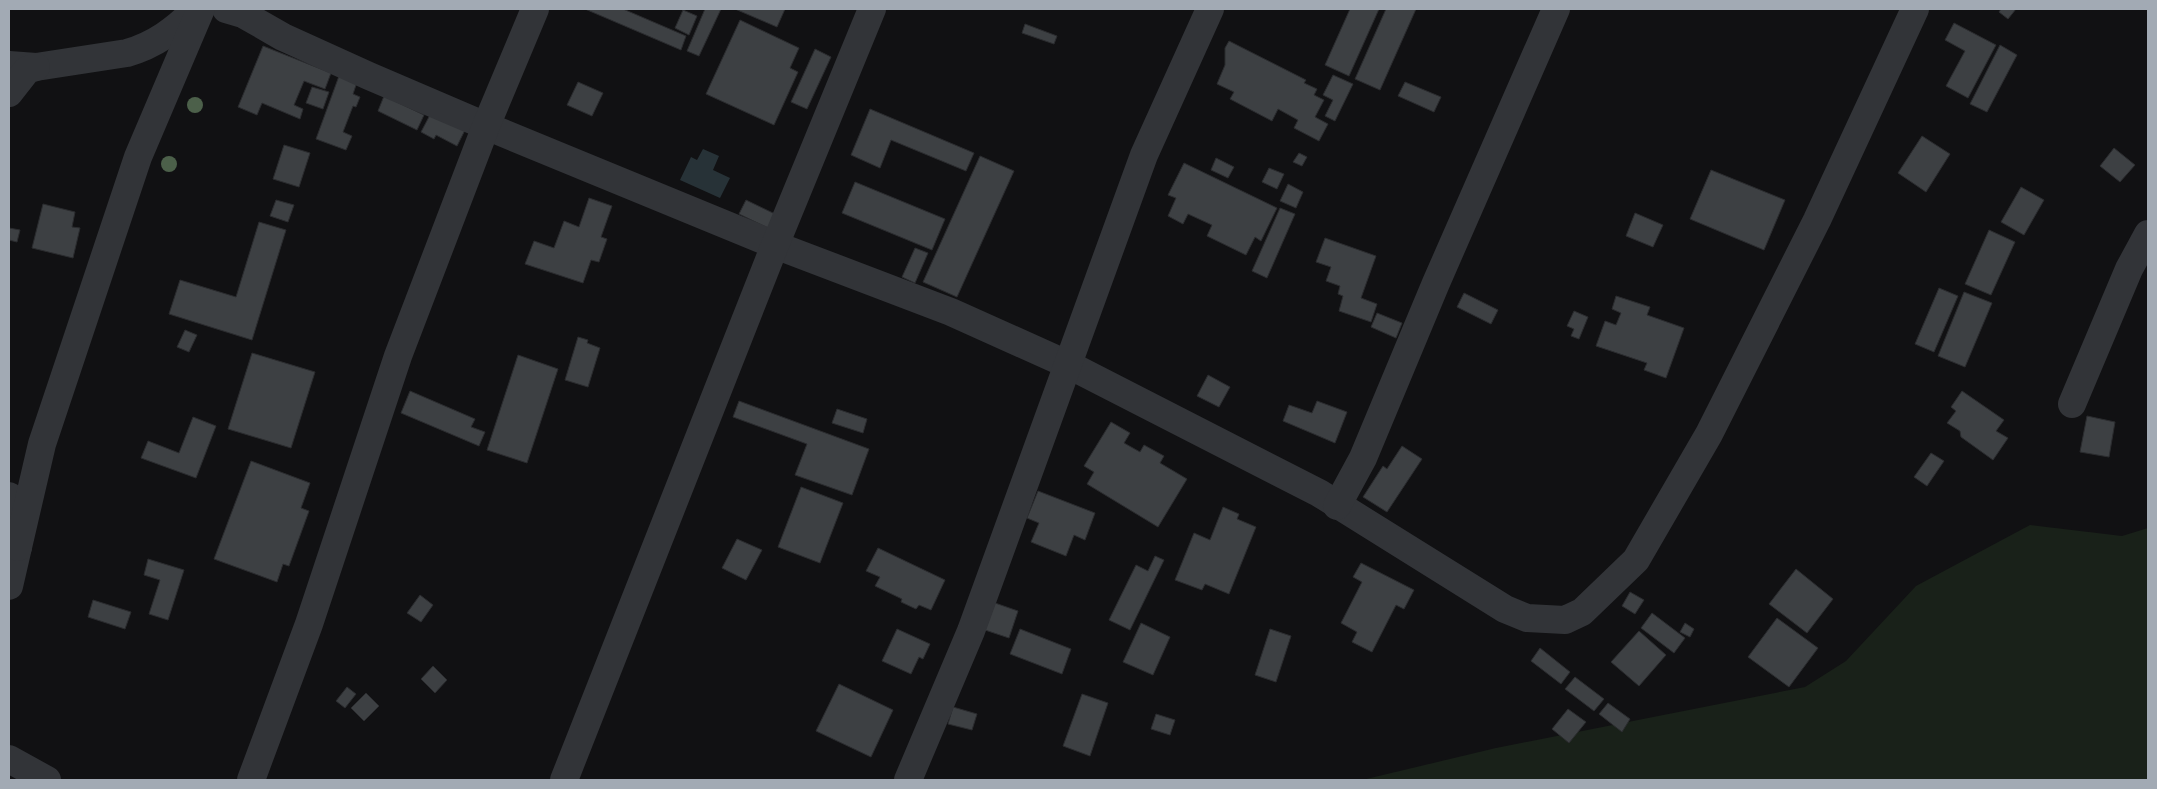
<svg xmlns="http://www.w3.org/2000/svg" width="2157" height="789" font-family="'Noto Sans',sans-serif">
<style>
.green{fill:#192119}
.water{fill:#273237}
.building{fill:#3d4043;stroke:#2b2c2f}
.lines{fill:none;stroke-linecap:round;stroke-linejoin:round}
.minor{stroke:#323438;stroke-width:28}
.tree{fill:#4c604a}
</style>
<rect width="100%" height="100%" fill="#111113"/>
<path class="green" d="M2030 525 2122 536 2148 528V780H1362L1496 748 1805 687 1846 661 1916 586Z"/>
<path class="water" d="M703 149 719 156 713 170 730 178 720 198 680 180 691 157 697 160Z"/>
<g class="building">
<path d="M585 9H623L686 36 681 50Z"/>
<path d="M705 9H721L699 56 687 51Z"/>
<path d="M735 9H785L777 27Z"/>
<path d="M1350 9H1379L1349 76 1325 65Z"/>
<path d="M1386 9H1416L1380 90 1355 79Z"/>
<path d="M2001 9H2016L2008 19 1999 12Z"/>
<path d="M683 10 697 16 689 35 675 28Z"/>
<path d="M740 20 799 48 790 68 798 72 774 125 706 94Z"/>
<path d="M1954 23 1996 45 1968 98 1946 86 1965 51 1945 40Z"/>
<path d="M1025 24 1057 36 1054 44 1022 33Z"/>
<path d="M1229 41 1306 80 1304 83 1317 89 1314 95 1324 100 1315 117 1328 124 1319 141 1294 128 1298 120 1278 109 1272 121 1230 99 1234 92 1217 84 1225 65V48Z"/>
<path d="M2000 45 2017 55 1987 112 1970 104Z"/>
<path d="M263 46 331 73 325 89 304 81 294 105 303 109 300 119 262 103 257 115 238 107Z"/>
<path d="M815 49 831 57 807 109 791 102Z"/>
<path d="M1333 75 1353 84 1335 121 1325 116 1333 100 1323 95Z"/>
<path d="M339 76 357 82 353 94 360 97 356 107 353 106 343 132 352 136 346 150 316 139Z"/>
<path d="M578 82 603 93 592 116 567 105Z"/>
<path d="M1405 82 1441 97 1434 112 1398 96Z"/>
<path d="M312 87 329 92 323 109 306 103Z"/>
<path d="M384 96 424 115 417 130 378 111Z"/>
<path d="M870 109 974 153 966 171 891 140 880 168 851 155Z"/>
<path d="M431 113 465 130 457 146 436 135 434 139 421 132Z"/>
<path d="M1922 136 1950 154 1926 192 1898 173Z"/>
<path d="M284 145 310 153 299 187 273 179Z"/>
<path d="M2114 148 2135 165 2120 182 2100 166Z"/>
<path d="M1299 153 1307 157 1302 166 1293 162Z"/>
<path d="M980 156 1014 171 957 297 923 282Z"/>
<path d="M1216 158 1234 167 1228 178 1211 170Z"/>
<path d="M1184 163 1277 208 1261 241 1255 237 1246 255 1207 236 1212 225 1188 214 1183 224 1168 216 1176 198 1168 195Z"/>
<path d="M1269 168 1284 174 1277 189 1262 182Z"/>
<path d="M1711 170 1785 200 1764 250 1690 219Z"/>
<path d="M855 182 945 219 932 250 842 213Z"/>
<path d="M1288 184 1303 192 1296 208 1280 201Z"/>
<path d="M2021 187 2044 200 2024 235 2001 222Z"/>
<path d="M589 198 612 206 601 237 607 239 599 262 591 260 583 283 525 264 534 241 554 248 564 221 579 227Z"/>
<path d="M276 200 294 205 288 222 270 216Z"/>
<path d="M746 200 775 214 768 228 739 214Z"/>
<path d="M43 204 75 212 72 227 80 228 73 258 32 248Z"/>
<path d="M1280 208 1295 214 1267 278 1252 271Z"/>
<path d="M1635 213 1663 225 1653 247 1626 236Z"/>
<path d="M259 222 286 230 252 340 169 314 180 280 236 297Z"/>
<path d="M9 228 20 230 17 242 9 240Z"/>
<path d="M1989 230 2015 242 1991 295 1965 284Z"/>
<path d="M1325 238 1376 256 1361 298 1377 304 1371 322 1339 311 1343 296 1338 294 1340 286 1326 281 1331 267 1316 262Z"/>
<path d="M915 248 928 253 915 283 902 277Z"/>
<path d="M1939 288 1958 296 1934 352 1915 344Z"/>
<path d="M1964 292 1992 303 1965 367 1938 356Z"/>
<path d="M1464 293 1498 310 1491 324 1457 307Z"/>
<path d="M1616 296 1650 307 1647 315 1684 328 1666 378 1644 370 1647 363 1596 346 1605 321 1616 325 1621 313 1612 309Z"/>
<path d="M1574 311 1588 317 1579 339 1571 336 1574 329 1567 326Z"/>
<path d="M1377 313 1402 323 1396 338 1371 327Z"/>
<path d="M185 330 197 335 189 352 177 347Z"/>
<path d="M578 337 588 340 587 343 600 348 588 387 565 380Z"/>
<path d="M252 353 315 372 291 448 228 429Z"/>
<path d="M518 355 558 369 527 463 487 450Z"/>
<path d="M1208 375 1230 387 1219 407 1197 396Z"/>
<path d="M410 391 475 419 471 427 485 432 479 446 401 413Z"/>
<path d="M1962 391 2004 420 1996 431 2008 438 1993 460 1961 437 1960 431 1947 423 1956 411 1951 407Z"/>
<path d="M739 401 869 449 852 495 795 475 807 444 733 417Z"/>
<path d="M1317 401 1347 412 1335 443 1283 421 1289 405 1312 413Z"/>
<path d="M837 409 867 419 863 433 832 423Z"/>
<path d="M2087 416 2115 422 2109 457 2080 452Z"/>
<path d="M193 417 216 426 196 478 141 458 148 441 179 453Z"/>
<path d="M1111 422 1130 433 1124 443 1140 452 1144 445 1164 456 1160 463 1187 479 1158 527 1087 484 1094 472 1084 466Z"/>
<path d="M1402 446 1422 459 1387 512 1363 497 1383 466 1387 469Z"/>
<path d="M1931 453 1944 461 1927 486 1914 477Z"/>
<path d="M251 461 310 483 301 508 309 511 289 566 283 564 277 582 214 559Z"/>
<path d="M801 487 843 503 820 563 778 547Z"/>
<path d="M1038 491 1095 513 1085 540 1074 535 1066 556 1031 542 1039 523 1027 518Z"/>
<path d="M1223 507 1239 514 1237 519 1256 527 1229 594 1205 584 1202 590 1175 580 1194 533 1210 540Z"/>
<path d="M737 539 762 550 746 580 722 568Z"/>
<path d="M878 548 945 580 931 610 919 605 916 609 901 602 902 599 875 586 880 577 866 571Z"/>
<path d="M1155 556 1164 560 1130 630 1109 620 1136 565 1148 571Z"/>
<path d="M148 559 184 570 168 620 149 614 160 580 144 575Z"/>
<path d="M1361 563 1414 590 1404 609 1396 605 1372 652 1352 642 1357 632 1341 623 1362 582 1353 577Z"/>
<path d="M1796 569 1833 599 1807 633 1769 604Z"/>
<path d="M1630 592 1644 600 1635 614 1622 606Z"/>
<path d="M420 595 433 605 421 622 407 613Z"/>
<path d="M93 600 131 612 125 629 88 617Z"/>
<path d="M995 603 1018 611 1009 638 985 630Z"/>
<path d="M1652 613 1685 638 1674 653 1641 628Z"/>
<path d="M1777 618 1818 648 1789 687 1748 657Z"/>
<path d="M1141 623 1170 637 1153 675 1123 662Z"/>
<path d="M1685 623 1694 629 1690 637 1680 632Z"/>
<path d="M897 629 930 644 923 659 919 657 911 674 882 661Z"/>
<path d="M1020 629 1071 649 1062 674 1010 654Z"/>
<path d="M1270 629 1291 636 1276 682 1255 675Z"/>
<path d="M1639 631 1666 655 1639 686 1611 662Z"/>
<path d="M1540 648 1570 672 1561 684 1531 661Z"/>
<path d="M433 666 447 680 435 693 421 679Z"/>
<path d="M1575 677 1604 699 1594 711 1565 689Z"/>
<path d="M839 684 893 710 871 757 816 731Z"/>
<path d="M347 687 356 694 345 708 336 701Z"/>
<path d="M366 693 379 706 364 721 351 708Z"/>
<path d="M1082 694 1108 703 1090 756 1063 746Z"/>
<path d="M1608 703 1630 719 1622 732 1599 714Z"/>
<path d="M953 707 977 714 972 730 948 724Z"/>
<path d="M1568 709 1586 722 1569 743 1552 729Z"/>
<path d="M1156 714 1175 720 1170 735 1151 729Z"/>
</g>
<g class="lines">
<g class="minor">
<path d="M226 9 243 14 283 37 369 76 486 126 775 245 951 312 1069 365 1319 493 1505 609 1527 618 1565 620 1582 612 1636 560 1709 434 1817 220 1915 9"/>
<path d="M9 65 36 67 127 53C155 45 175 30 196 9"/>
<path d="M9 93 27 70 36 67"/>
<path d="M2072 404 2129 269 2148 234"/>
<path d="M9 496 18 547 9 586"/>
<path d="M1337 506 1363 458 1436 283 1556 9"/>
<path d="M18 547 42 444 138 157 201 9"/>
<path d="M9 759 47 780"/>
<path d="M251 780 309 624 398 356 486 126 535 9"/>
<path d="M564 780 775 245 872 9"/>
<path d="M908 780 971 631 1144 155 1210 9"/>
</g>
</g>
<g class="tree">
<circle cx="195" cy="105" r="8"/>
<circle cx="169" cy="164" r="8"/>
</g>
<rect width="2157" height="789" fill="none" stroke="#a2aab4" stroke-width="20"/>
</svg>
